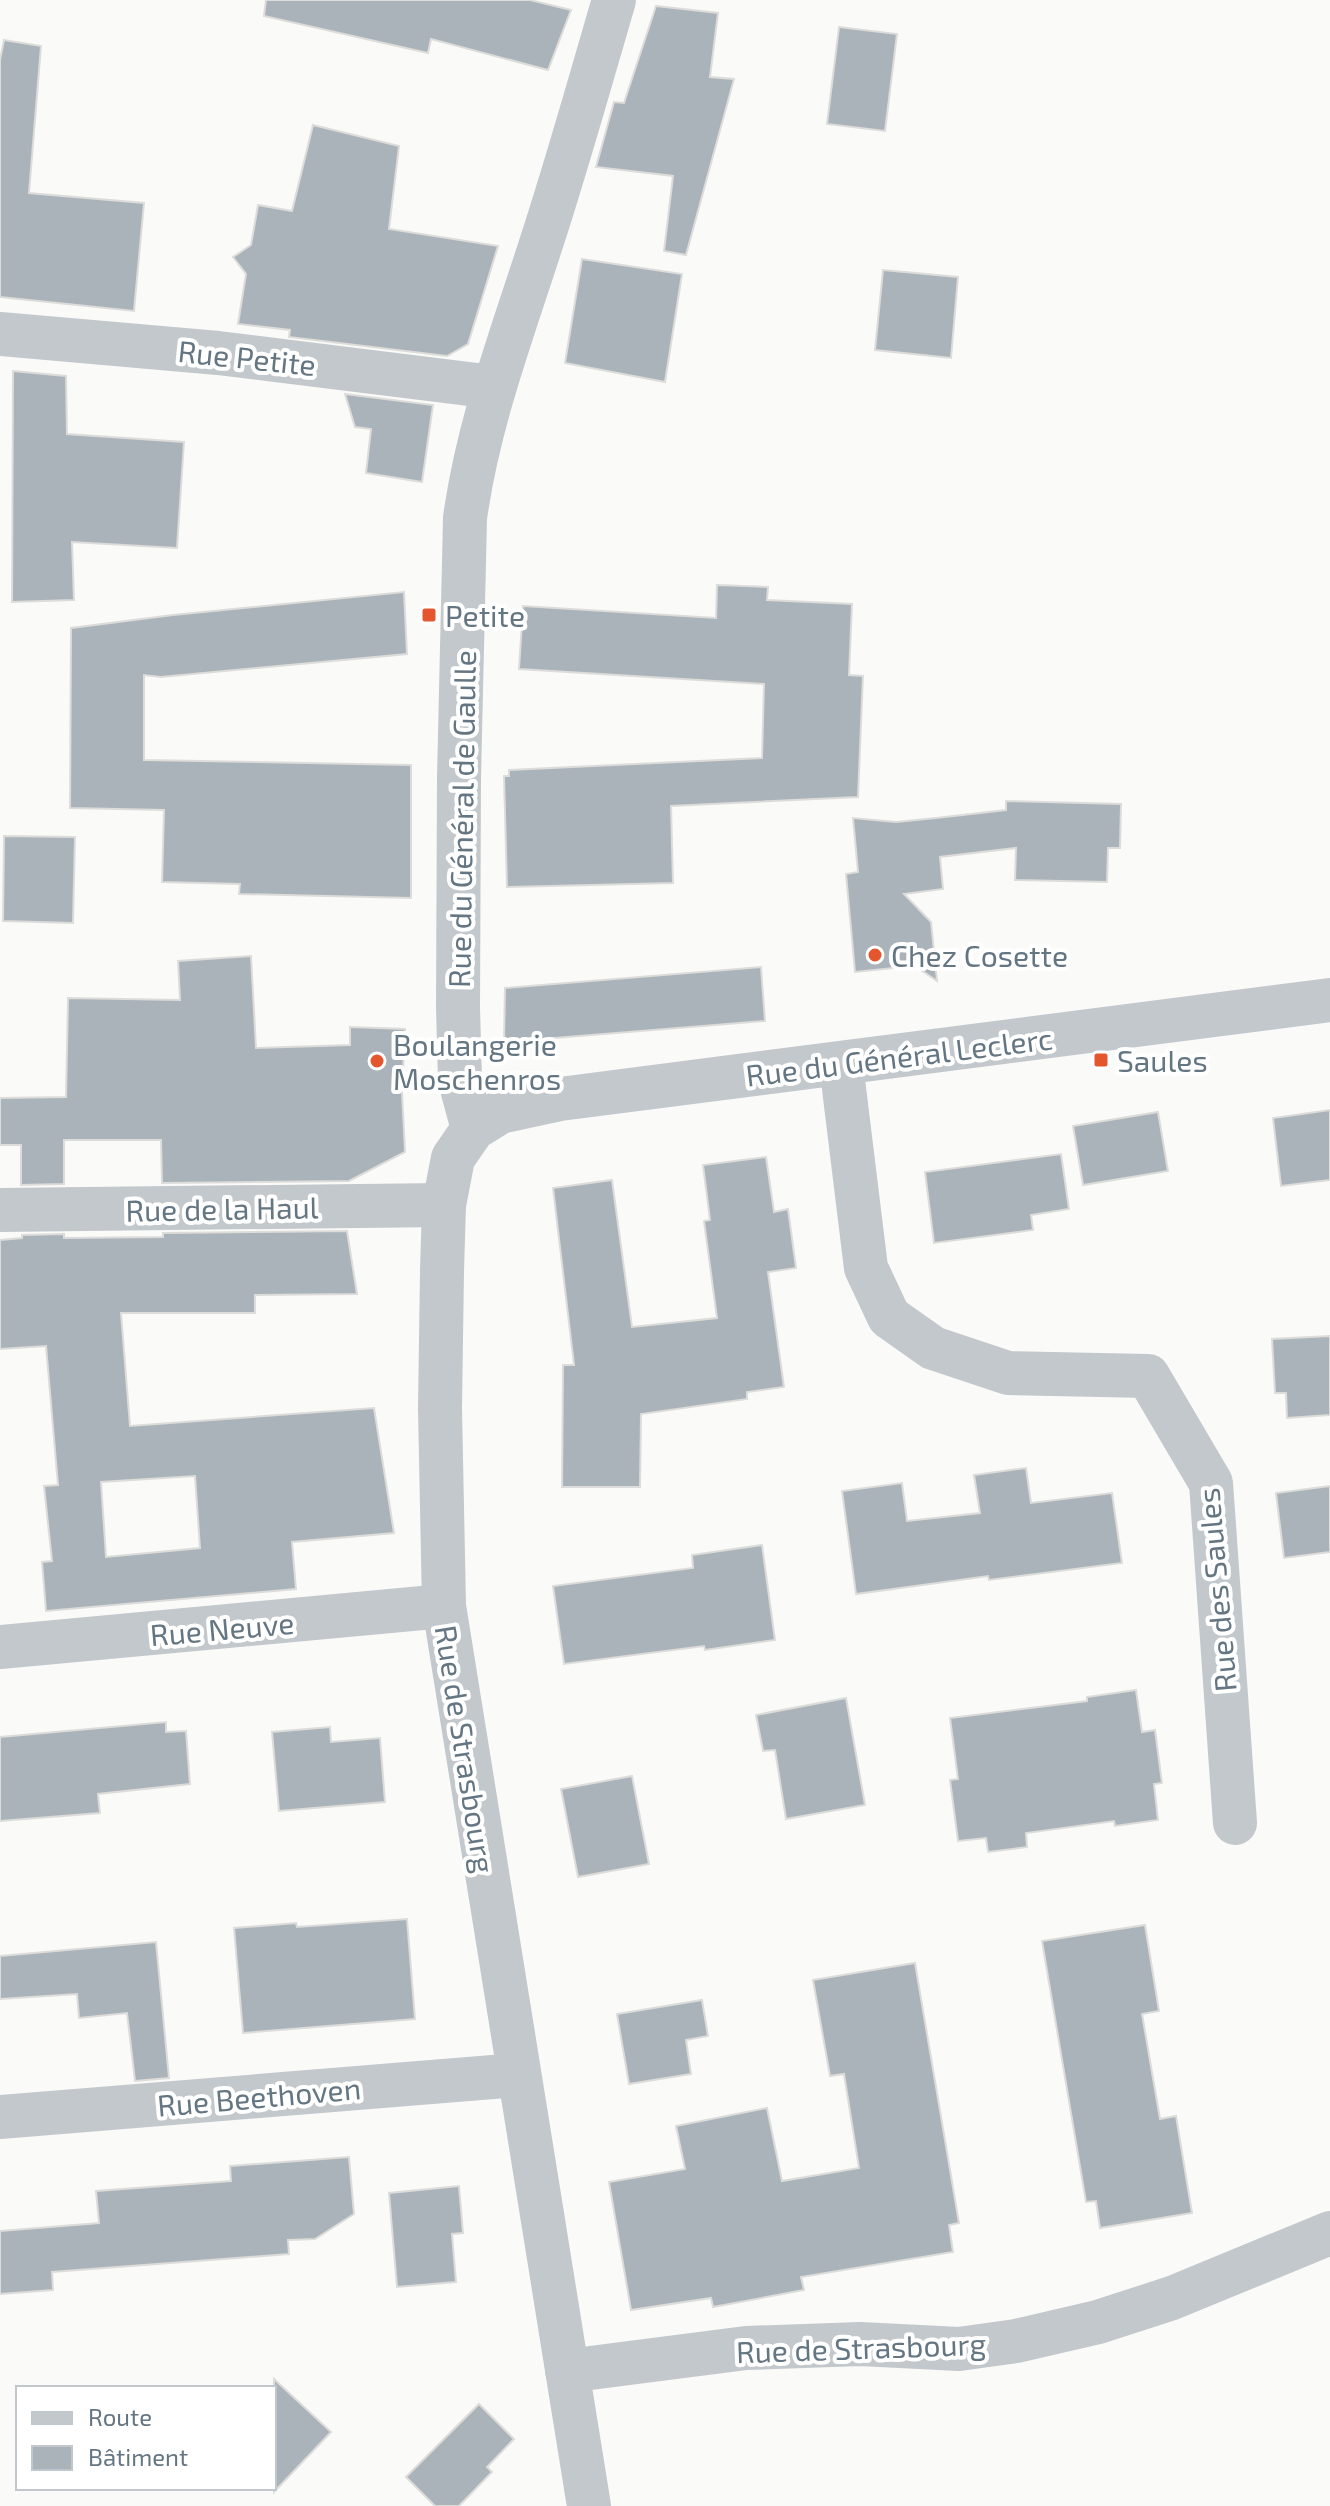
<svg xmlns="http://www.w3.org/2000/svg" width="1330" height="2506" font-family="'Exo 2',sans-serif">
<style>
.building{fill:#aab3b9;stroke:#dcdcda;stroke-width:2;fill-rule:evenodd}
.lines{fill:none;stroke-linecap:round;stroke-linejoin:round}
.minor{stroke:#c3c8cc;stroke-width:44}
.poi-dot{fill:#e4572e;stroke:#fff;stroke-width:3}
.labels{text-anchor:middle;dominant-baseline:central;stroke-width:8;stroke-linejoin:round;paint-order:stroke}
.street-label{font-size:30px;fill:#657683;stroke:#fff}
.poi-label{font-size:30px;fill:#657683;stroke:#fff;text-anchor:start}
</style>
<rect width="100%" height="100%" fill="#fafaf8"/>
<g class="building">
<path d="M266 0H530L571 10 548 70 431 39 428 53 264 16Z"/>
<path d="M656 6 718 13 710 77 734 79 686 255 664 251 673 176 596 167 614 102 624 103Z"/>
<path d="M839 27 897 34 885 131 827 124Z"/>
<path d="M4 40 41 46 29 193 144 203 134 311 0 297V60Z"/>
<path d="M313 125 399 146 389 229 498 246 468 344 447 356 289 337 290 330 238 324 246 274 233 257 251 245 258 205 292 211Z"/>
<path d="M582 259 682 274 665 382 565 363Z"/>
<path d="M883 270 958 277 951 358 875 350Z"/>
<path d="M13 371 66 376 67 434 184 442 177 548 72 542 74 600 12 602Z"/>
<path d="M345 394 433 405 422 482 366 473 371 429 355 427Z"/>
<path d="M717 585 768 587 767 600 852 604 849 675 863 676 858 797 671 806 673 883 507 887 504 776H509V770L762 758 764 684 519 669 523 606 716 618Z"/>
<path d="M404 592 407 654 161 677 144 675V760L411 765V898L239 894 240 884 162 882 164 810 70 808 71 628 173 615Z"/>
<path d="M1006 801 1121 804 1120 848H1108L1107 882 1015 880 1016 848 940 857 943 889 904 894 931 922 937 981 908 961 903 967 855 972 846 874 858 872 853 818 896 822 936 818 1006 810Z"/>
<path d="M4 836 75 837 73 923 3 921Z"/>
<path d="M251 956 256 1048 350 1045V1027L405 1029 402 1092 405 1152 349 1181 162 1183 161 1140H64V1184L21 1185V1145H0V1098L66 1097 68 998 180 1000 178 961Z"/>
<path d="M761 967 765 1021 504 1042 505 988Z"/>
<path d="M1330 1110V1180L1281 1186 1273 1118Z"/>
<path d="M1158 1112 1168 1171 1083 1185 1073 1126Z"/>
<path d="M1061 1154 1069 1209 1031 1215 1033 1230 934 1243 925 1172Z"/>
<path d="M766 1157 774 1212 788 1209 796 1268 768 1272 784 1387 747 1392V1399L641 1414 640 1487H562L563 1365H574L553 1188 612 1180 632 1327 717 1318 704 1221 710 1220 703 1165Z"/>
<path d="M347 1231 357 1294 255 1295V1313H121L130 1426 374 1408 394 1533 292 1542 296 1589 46 1611 42 1562 52 1561 44 1486 58 1485 46 1346 0 1349V1240L22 1238V1235L64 1234V1238L163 1237V1233ZM195 1476 200 1548 106 1557 101 1482Z"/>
<path d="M1330 1336V1415L1287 1418 1286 1393H1275L1272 1339Z"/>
<path d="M1026 1468 1031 1503 1112 1493 1122 1563 989 1580 988 1576 856 1594 842 1491 902 1483 907 1521 980 1513 974 1475Z"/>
<path d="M1330 1486V1552L1284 1558 1276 1493Z"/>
<path d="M762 1545 775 1640 705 1650 704 1646 564 1664 553 1586 693 1568 692 1555Z"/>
<path d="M1136 1690 1142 1732 1155 1730 1162 1783 1154 1784 1158 1820 1115 1826 1114 1821 1026 1833 1027 1847 988 1852 986 1838 958 1841 950 1780 958 1779 950 1718 1087 1701V1697Z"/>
<path d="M846 1698 865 1805 786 1819 775 1750 763 1751 756 1715Z"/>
<path d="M166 1722V1732L186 1731 190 1784 98 1794 100 1813 0 1821V1737Z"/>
<path d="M330 1727 331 1742 380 1738 385 1802 279 1811 272 1732Z"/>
<path d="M632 1776 649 1864 578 1877 561 1789Z"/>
<path d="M407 1919 415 2019 243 2033 234 1928 296 1923 297 1927Z"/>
<path d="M1145 1925 1159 2011 1142 2014 1160 2119 1176 2116 1192 2213 1100 2228 1096 2201 1086 2202 1042 1941Z"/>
<path d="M156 1942 169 2078 135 2081 127 2013 79 2018 77 1994 0 1999V1956Z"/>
<path d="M915 1963 959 2223 949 2225 953 2252 801 2277 804 2290 713 2307 711 2298 631 2310 609 2182 685 2169 676 2126 767 2108 782 2181 859 2168 844 2074 830 2076 813 1980Z"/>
<path d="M702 2000 708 2036 686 2040 691 2074 629 2084 617 2014Z"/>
<path d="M349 2157 354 2214 315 2239 288 2240 289 2254 52 2272 53 2290 0 2294V2231L99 2223 96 2191 231 2181 230 2166Z"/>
<path d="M459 2186 463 2233 452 2234 456 2282 397 2287 389 2193Z"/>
<path d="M274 2379 331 2432 274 2492Z"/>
<path d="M479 2404 514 2439 487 2467 492 2472 459 2506H435L406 2477Z"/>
</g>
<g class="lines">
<g class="minor">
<path d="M0 334 218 353 493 387"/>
<path d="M841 1064 866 1268 889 1317 933 1348 1008 1373 1148 1376 1211 1483 1235 1823"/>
<path d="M473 1129 460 1081 458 1007 459 778 465 518C478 424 511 337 540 247 567 165 590 82 614 0"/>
<path d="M0 1210 444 1205"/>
<path d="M0 1647 444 1606"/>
<path d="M0 2117 518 2075"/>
<path d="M567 2371 746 2348 860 2344 959 2349 1016 2341 1098 2322 1172 2298 1330 2233"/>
<path d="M589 2506 444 1606 440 1408 442 1271 444 1205 453 1158 473 1129 500 1112 560 1099 1330 1000"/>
</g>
</g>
<g class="poi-dot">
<rect x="421" y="607" width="16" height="16" rx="4"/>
<circle cx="875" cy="955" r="8"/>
<rect x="1093" y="1052" width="16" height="16" rx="4"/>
<circle cx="377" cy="1061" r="8"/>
</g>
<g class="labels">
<g class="street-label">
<text transform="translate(247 357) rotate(6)">Rue Petite</text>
<text transform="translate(461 819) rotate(-89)">Rue du Général de Gaulle</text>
<text transform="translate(899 1056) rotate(-7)">Rue du Général Leclerc</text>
<text transform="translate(222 1208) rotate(-1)">Rue de la Haul</text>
<text transform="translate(1216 1590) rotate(-95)">Rue des Saules</text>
<text transform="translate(222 1628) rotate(-5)">Rue Neuve</text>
<text transform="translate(466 1749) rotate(81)">Rue de Strasbourg</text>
<text transform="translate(259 2096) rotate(-5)">Rue Beethoven</text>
<text transform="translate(861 2347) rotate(-2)">Rue de Strasbourg</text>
</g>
<g class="poi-label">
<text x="445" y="615">Petite</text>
<text x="891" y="955">Chez Cosette</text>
<text x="393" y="1044">Boulangerie<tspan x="393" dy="34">Moschenros</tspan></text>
<text x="1117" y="1060">Saules</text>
</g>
</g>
<rect x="16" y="2386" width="260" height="104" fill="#ffffff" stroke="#c1c8cd" stroke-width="2"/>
<rect x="32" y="2412" width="40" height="12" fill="#c3c8cc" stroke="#c1c8cd" stroke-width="2"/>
<text x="88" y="2426" font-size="24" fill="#657683">Route</text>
<rect x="32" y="2446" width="40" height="24" fill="#aab3b9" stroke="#c1c8cd" stroke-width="2"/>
<text x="88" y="2466" font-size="24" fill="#657683">Bâtiment</text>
</svg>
